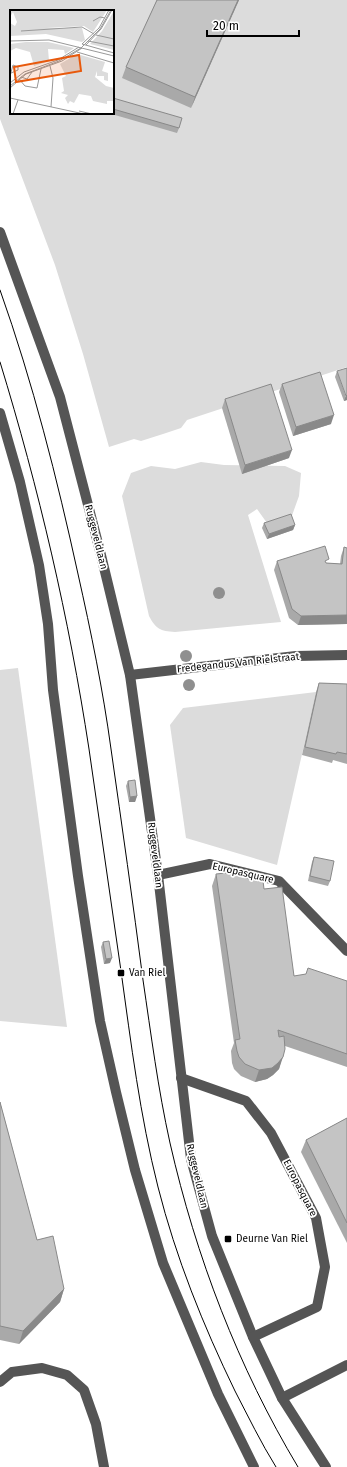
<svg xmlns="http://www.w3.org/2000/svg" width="347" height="1467" font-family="'Fira Sans',sans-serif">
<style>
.green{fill:#dcdcdc;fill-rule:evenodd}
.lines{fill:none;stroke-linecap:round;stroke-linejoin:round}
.minor{stroke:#555;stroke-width:10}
.tram{stroke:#000;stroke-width:1}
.tree{fill:#8f8f8f}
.wall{fill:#a9a9a9}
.shaded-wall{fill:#898989}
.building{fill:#c4c4c4;stroke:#898989}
.poi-dot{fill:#000;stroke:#fff;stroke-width:1.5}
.labels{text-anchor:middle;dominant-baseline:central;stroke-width:3.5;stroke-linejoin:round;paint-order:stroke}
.street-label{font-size:10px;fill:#000;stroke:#fff}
.poi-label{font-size:10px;fill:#000;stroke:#fff;text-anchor:start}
.inset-road{fill:none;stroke:#999;stroke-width:1}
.view{fill:#e8590c;fill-opacity:0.15;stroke:#e8590c;stroke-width:2}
.inset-edge{fill:none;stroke:#000;stroke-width:2}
</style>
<rect width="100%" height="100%" fill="#fff"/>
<g class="green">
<path d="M0 0H347V367L187 420 181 428 163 434 141 441 134 439 109 447 83 354 55 265 0 119ZM11 11H113V113H11V90L8 89H11Z"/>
<path d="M201 462 224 465 285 466 301 473 299 496 290 521 267 523 257 509 248 515 281 622 175 632C160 631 156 629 149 616L122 496 131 473 151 466 175 469Z"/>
<path d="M18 668 67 1027 0 1021V670Z"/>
<path d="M316 692 277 865 186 838 170 725 183 708Z"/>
</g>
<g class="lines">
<g class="minor">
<path d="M0 232 60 397 100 551 130 675 158 875 191 1159 212 1236 253 1337 282 1398 326 1467"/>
<path d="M0 413 20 482 39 565 48 624 53 690 78 876 100 1021 116 1092 135 1170 163 1263 218 1394 254 1467"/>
<path d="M130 675 296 656 347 655"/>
<path d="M158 875 210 864 279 881 347 951"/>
<path d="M181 1078 246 1101 271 1133 316 1218 325 1267 317 1307 253 1337"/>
<path d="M0 1382 12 1372 42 1368 67 1375 84 1390 96 1424 104 1467"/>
<path d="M282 1398 347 1365"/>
</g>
<g class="tram">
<path d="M0 290C33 383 57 478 78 574 91 632 103 690 111 749 122 826 133 903 143 980 151 1034 158 1089 170 1143 196 1257 238 1367 298 1467"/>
<path d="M0 362C39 489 69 618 89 749 100 823 110 897 121 971 131 1043 140 1116 158 1187 176 1258 203 1325 235 1391 248 1416 261 1443 276 1467"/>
</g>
</g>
<g class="tree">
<circle cx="219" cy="593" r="6"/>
<circle cx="186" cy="656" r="6"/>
<circle cx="189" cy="685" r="6"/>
</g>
<g class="wall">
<path d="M157 0H239L191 108 122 78 126 67Z"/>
<path d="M113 98 179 128 177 133 108 113H113Z"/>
<path d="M337 371 347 400 344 401 335 377Z"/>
<path d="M282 384 331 424 293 436 279 392Z"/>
<path d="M225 399 289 458 242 474 222 408Z"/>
<path d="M264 523 295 525 293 530 267 539 262 528Z"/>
<path d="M344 547 347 624 298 625 289 618 274 570 277 561 328 563 340 564 341 556Z"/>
<path d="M319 683 347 684V764L333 760 332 763 302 755 316 692Z"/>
<path d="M128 781 137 796 135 802H129L126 786Z"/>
<path d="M314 857 330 881 328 886 308 881 312 862Z"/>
<path d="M216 874 245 878 264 889 294 976 347 981V1067L285 1046 279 1069 273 1075 267 1079 255 1082 241 1076 234 1069 232 1063 231 1051 234 1043 212 886Z"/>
<path d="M103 942 110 963 104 964 101 947Z"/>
<path d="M0 1102 37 1240 64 1289 60 1302 19 1344 0 1340Z"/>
<path d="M347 1118V1243L301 1152 306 1140Z"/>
</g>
<g class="shaded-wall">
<path d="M238 0H239L191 108 195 97Z"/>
<path d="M347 395V400L344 401 346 396Z"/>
<path d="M334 415 331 424 293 436 296 427Z"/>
<path d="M292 450 289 458 242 474 245 465Z"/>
<path d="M295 525 293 530 267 539 269 534Z"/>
<path d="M347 615V624L298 625 301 616Z"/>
<path d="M137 796 135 802H129L130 797Z"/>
<path d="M112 958 110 963 104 964 106 959Z"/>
<path d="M283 1057 279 1069 273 1075 267 1079 255 1082 259 1070Z"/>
<path d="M64 1289 60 1302 19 1344 23 1331Z"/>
</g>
<g class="building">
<path d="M157 0H238L195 97 126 67Z"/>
<path d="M113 98 182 118 179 128 113 109Z"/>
<path d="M347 368V395L346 396 337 371Z"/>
<path d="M320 372 334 415 296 427 282 384Z"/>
<path d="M271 384 292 450 245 465 225 399Z"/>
<path d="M291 514 295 525 269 534 264 523Z"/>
<path d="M325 546 329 559 325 561 326 563 342 564 344 547 347 548V615L301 616 292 609 277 561Z"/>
<path d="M319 683 347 684V754L337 752 336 754 305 747Z"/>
<path d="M135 780 137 796 130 797 128 781Z"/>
<path d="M314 857 334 861 330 881 310 876Z"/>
<path d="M244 871 245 878 263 881 264 889 282 887 294 976 306 974 308 968 347 981V1054L278 1030 279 1037 284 1036 285 1049 283 1057 278 1063 272 1068 259 1070 245 1064 239 1057 237 1051 235 1040 240 1039 216 874Z"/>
<path d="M109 941 112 958 106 959 103 942Z"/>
<path d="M0 1102 37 1240 53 1236 64 1289 23 1331 0 1326Z"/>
<path d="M347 1118V1223L306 1140Z"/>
</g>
<g class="poi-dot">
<rect x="117" y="969" width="8" height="8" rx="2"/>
<rect x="224" y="1235" width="8" height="8" rx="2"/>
</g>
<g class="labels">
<g class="street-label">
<text transform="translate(96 537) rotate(76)">Ruggeveldlaan</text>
<text transform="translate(238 663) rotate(-6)">Fredegandus Van Rielstraat</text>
<text transform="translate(155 855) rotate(83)">Ruggeveldlaan</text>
<text transform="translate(243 873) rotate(13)">Europasquare</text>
<text transform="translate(197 1176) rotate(77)">Ruggeveldlaan</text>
<text transform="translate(300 1188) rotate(63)">Europasquare</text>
</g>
<g class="poi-label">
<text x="129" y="973">Van Riel</text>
<text x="236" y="1239">Deurne Van Riel</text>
</g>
</g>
<g transform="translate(10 10)">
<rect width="104" height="104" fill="#fff"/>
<path d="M0 0H97L83 22 74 16 36 18H72L75 30 72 32 36 24 0 26V13L5 16 7 12 3 2 0 7ZM104 1V40L80 34 92 21ZM16 32H38L64 38 55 44 54 40 38 39 39 51 24 56 20 42 6 38 0 41V34ZM67 44 95 52 92 61 98 63V71L94 70V66H87V61L85 67 96 76 104 78V91H97V94L83 91 81 86 69 84 64 93 60 91 58 94 55 88 58 85 51 83 54 81 52 68 56 66 50 54Z" fill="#dcdcdc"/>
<path class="inset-road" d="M83 11 90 7 95 8M11 21 72 17 84 24M86 25 104 29M0 31 39 30 104 46M78 31 104 36M72 34 89 18 99 0M72 34 104 43M76 35 91 19 102 0M67 42 104 53M40 56 43 68 41 97M0 66 3 55 8 57V60L1 63M11 67 17 69 22 62M9 69 15 76 27 78 31 59M0 73 14 62 48 50 69 37M0 76 15 64 49 51 71 38 90 19 101 0M0 78 16 64 52 51 72 38M0 88 74 104M69 101 82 104M3 104 8 90"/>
<path class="view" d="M69 45 71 61 6 72 4 57Z"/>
<rect width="104" height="104" class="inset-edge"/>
</g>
<path d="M207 30v6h92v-6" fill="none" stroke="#000000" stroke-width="2"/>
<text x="213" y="30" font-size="12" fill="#000000" stroke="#ffffff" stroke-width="3" paint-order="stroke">20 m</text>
</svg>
